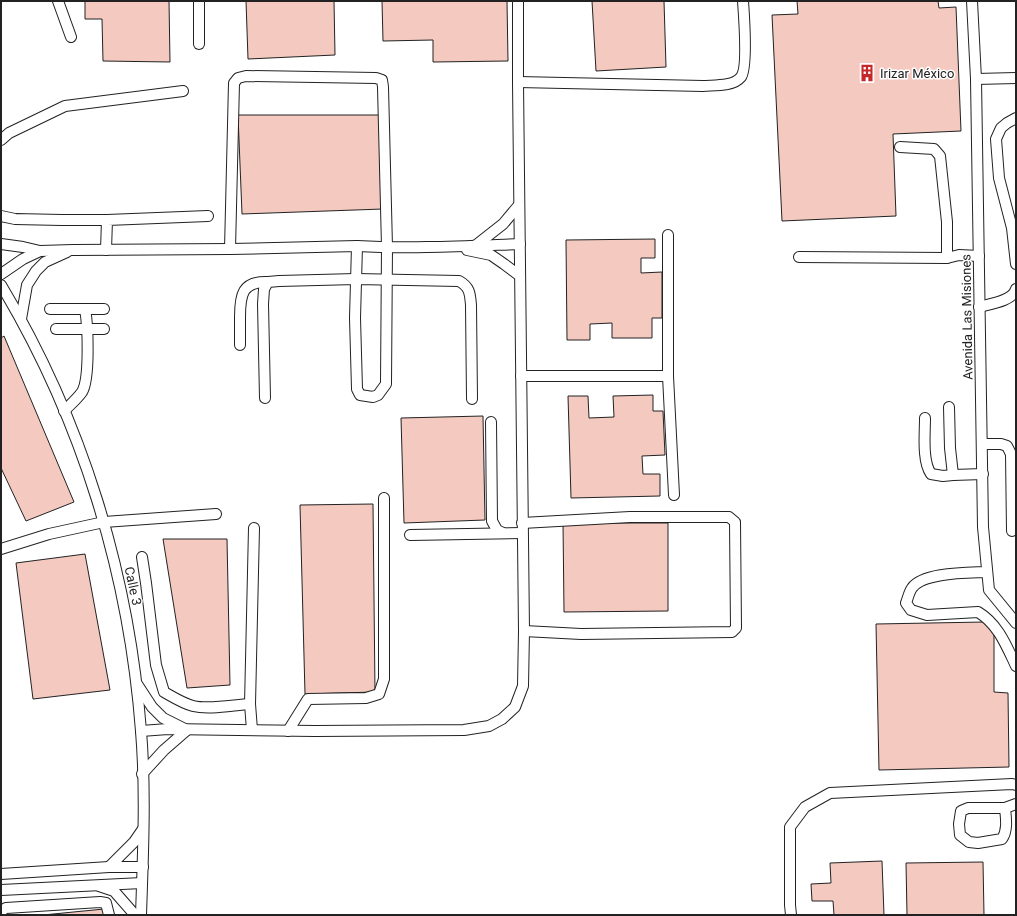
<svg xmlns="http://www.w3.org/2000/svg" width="1017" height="916" font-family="Roboto,sans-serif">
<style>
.building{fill:#f3c9c0;stroke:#222}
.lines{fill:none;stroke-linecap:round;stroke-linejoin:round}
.minor-casing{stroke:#222;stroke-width:12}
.minor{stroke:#fff;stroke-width:10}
.labels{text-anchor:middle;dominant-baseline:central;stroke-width:3;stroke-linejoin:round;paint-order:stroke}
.poi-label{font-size:13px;fill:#222;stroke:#fff;text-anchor:start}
.street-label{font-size:13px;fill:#222;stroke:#fff}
</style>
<rect width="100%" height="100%" fill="#fff"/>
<g class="building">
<path d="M85 1H169L170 62 103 61 102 19H85Z"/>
<path d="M246 1H334L335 55 248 59Z"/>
<path d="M382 1H507L508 61 433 62V40L383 41Z"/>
<path d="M592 1H664L666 67 596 71Z"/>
<path d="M797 1H938L939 8 956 7 961 131 893 134 896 216 782 221 772 15 798 14Z"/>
<path d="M238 115H380L383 209 242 214Z"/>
<path d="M655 239V258H641V273L662 272V318H652V338H612V323L590 324V340H567L566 240Z"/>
<path d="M4 336 74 502 26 521 1 468V338Z"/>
<path d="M653 395V411H663L665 455 642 456 643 474H660V496L571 498 568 396H588L589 418 614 417 613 396Z"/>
<path d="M483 416 485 520 404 523 401 418Z"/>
<path d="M373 504 375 692 305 694 300 505Z"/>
<path d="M563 523H668V611L564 612Z"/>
<path d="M163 539H227L230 685 187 688Z"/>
<path d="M85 554 110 690 33 699 16 563Z"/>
<path d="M984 622 994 631V692L1008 693 1009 767 879 770 876 624Z"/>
<path d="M882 861 884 915H834L833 901H812L811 884 831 883 830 863Z"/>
<path d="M983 862 984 915H907L906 863Z"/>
<path d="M104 909V915H43Z"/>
</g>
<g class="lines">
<g class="minor-casing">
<g id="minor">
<path d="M58 1 71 37"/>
<path d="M972 1 976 79 983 527 989 590 1016 623"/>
<path d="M199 44V1"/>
<path d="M976 79 1016 78"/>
<path d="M518 82 703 86C713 85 733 87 741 77 748 68 744 15 743 1"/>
<path d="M1016 118 1007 123 1001 128 996 139 999 178 1012 228 1016 264"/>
<path d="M1 140 9 133 65 106 183 91"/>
<path d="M1 216 15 219 62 220H107"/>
<path d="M1 244 23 247 40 251"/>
<path d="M475 246 503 224 519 205"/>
<path d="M230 249 234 83 238 78 246 76 376 78 382 80 383 87 387 247 386 384 378 395 373 397 360 395 357 389 355 318 357 246"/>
<path d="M106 250 107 220 208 216"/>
<path d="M467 250 491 255 504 264 520 276"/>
<path d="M799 257 947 258V222L940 156 934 149 900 147"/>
<path d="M947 258 959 255 979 256"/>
<path d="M1 274 23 259 40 251 73 250 230 249 357 246C411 249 466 246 520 244"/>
<path d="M1 285C82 420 129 573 141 731 146 792 143 854 141 915"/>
<path d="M979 307C990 304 1013 301 1016 289"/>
<path d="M50 309H104"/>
<path d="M21 319 27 285 36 271 45 262 67 252"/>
<path d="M56 329H104"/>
<path d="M240 345C240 336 240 326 240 317 240 295 242 281 268 282"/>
<path d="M521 376H668V235"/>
<path d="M668 376 674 495"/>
<path d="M265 398 263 304 264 289 268 282 279 281 356 279 459 281C470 287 470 294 471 305L472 399"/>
<path d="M949 407 950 448 953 475 983 474"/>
<path d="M64 411C70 405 77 399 82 392 90 379 88 325 85 309"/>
<path d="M925 418C925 434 922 461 931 474L943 476 953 475"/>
<path d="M491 422 492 521 497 530 503 533"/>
<path d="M982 444H1001L1007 446 1011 454 1012 531"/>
<path d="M522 523 630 517H729L735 522 736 628 732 632 581 634 524 631"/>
<path d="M410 535 522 533"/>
<path d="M1 549 49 534 104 522 216 514"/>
<path d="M142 557 146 583 156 665 164 692C173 697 182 703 193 706 209 710 233 705 250 704"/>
<path d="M987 572C969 573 923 572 912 588 909 592 908 598 906 603L911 610 927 615 978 612C998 624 1006 645 1016 666"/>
<path d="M137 684 152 707 163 718 187 730 164 750 142 774"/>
<path d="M252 730 250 704 254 528"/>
<path d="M141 731 168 729 315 731 464 730 489 726 502 719 515 707 523 686 524 631 518 82V1"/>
<path d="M288 731 308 699 366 698 379 694 384 679V498"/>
<path d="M1005 808C1006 818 1008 830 1002 839L978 843 969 842 960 835 959 824 961 811 968 808H1005L1016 804"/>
<path d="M109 867 134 842 143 829"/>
<path d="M1 874 109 867H143"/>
<path d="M99 886 114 891 135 915"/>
<path d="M1 890 142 883"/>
<path d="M1 911 6 908 100 902 106 903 109 915"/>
<path d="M791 915 790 905V827L805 807 830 793 1012 784 1016 785"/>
</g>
</g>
<use href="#minor" class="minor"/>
</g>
<defs>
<g id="building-bare" transform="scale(1.38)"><path d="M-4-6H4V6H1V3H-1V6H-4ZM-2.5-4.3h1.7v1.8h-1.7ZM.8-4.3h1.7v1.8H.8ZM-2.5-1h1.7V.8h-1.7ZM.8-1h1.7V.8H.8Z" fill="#c62828" stroke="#fff" stroke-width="2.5" paint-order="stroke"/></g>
</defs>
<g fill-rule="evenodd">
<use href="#building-bare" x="867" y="73"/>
</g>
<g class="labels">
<g class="poi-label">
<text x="880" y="73">Irizar México</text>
</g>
<g class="street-label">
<text transform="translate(967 317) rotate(-91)">Avenida Las Misiones</text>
<text transform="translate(133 586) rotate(78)">Calle 3</text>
</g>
</g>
<rect width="1017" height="916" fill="none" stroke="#222222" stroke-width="4"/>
</svg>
